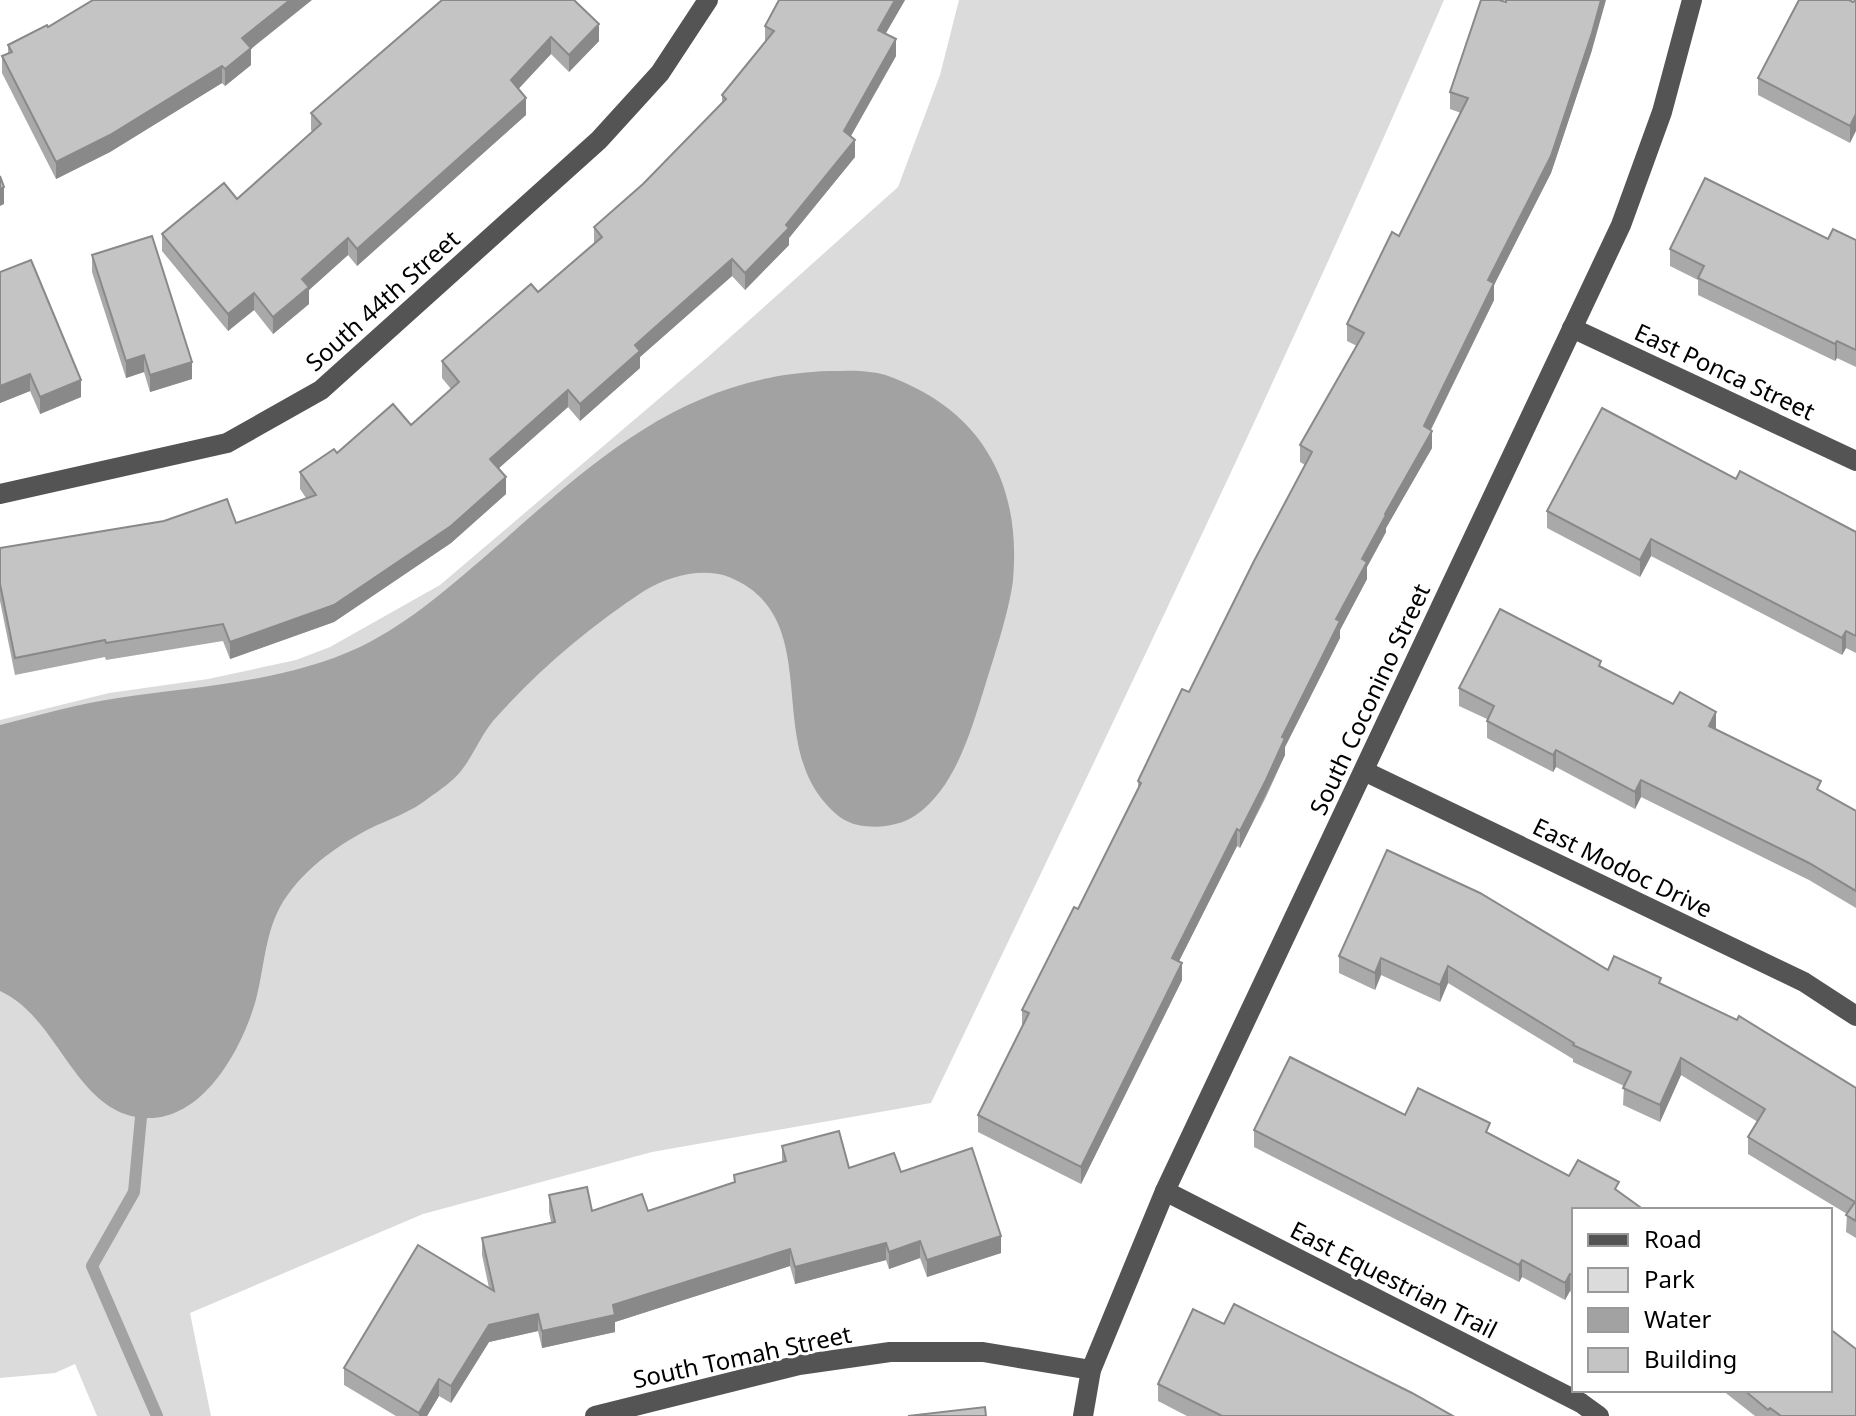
<svg xmlns="http://www.w3.org/2000/svg" width="1856" height="1416" font-family="'Noto Sans',sans-serif">
<style>
.green{fill:#dbdbdb}
.water{fill:#a2a2a2}
.lines{fill:none;stroke-linecap:round;stroke-linejoin:round}
.stream{stroke:#a2a2a2;stroke-width:12}
.minor{stroke:#545454;stroke-width:20}
.wall{fill:#a9a9a9}
.shaded-wall{fill:#898989}
.building{fill:#c4c4c4;stroke:#898989;stroke-width:2}
.labels{text-anchor:middle;dominant-baseline:central;stroke-width:6;stroke-linejoin:round;paint-order:stroke}
.street-label{font-size:24px;fill:#000;stroke:#fff}
</style>
<rect width="100%" height="100%" fill="#fff"/>
<path class="green" d="M959 0H1444C1283 372 1106 737 931 1103L652 1152 423 1214 190 1313 211 1416H97L75 1364 55 1373 0 1378V720L109 693 208 679 296 660 330 647 440 585 708 357 898 187 940 75Z"/>
<path class="water" d="M830 371C843 371 857 370 870 372 890 374 908 384 925 393 995 433 1020 501 1013 580 1010 608 994 657 985 686 971 730 956 787 916 815 900 826 877 829 858 825 844 822 835 814 826 804 765 737 825 616 729 577 703 567 668 576 644 591 589 627 536 672 493 721 480 737 473 756 461 771 453 781 440 790 430 797 412 812 389 819 369 829 334 847 299 873 280 907 264 937 264 972 255 1003 241 1050 203 1121 145 1118 75 1114 60 1018 0 991V725C39 715 78 704 118 698 199 686 285 682 360 647 411 622 453 584 496 547 598 457 687 375 830 371Z"/>
<g class="lines">
<path class="stream" d="M141 1117 134 1192 92 1266 157 1416"/>
<g class="minor">
<path d="M1572 328 1856 461"/>
<path d="M0 494 227 443 321 390 599 140 660 73 708 0"/>
<path d="M1364 771 1804 982 1856 1016"/>
<path d="M1165 1191 1581 1403 1599 1416"/>
<path d="M595 1416 799 1365 890 1352H983L1091 1370"/>
<path d="M1083 1416 1091 1370 1165 1191 1621 225 1662 112 1692 0"/>
</g>
</g>
<g class="wall">
<path d="M442 0 599 41 569 72 551 54 518 89 526 115 357 266 348 255 309 290V304L273 334 254 310 228 331 162 251V234L237 199 313 132 311 130V113Z"/>
<path d="M779 0H905L885 34 896 56 851 136 855 157 789 238V245L745 290 732 276 640 357V368L580 421 568 407 498 469 506 494 451 543 334 622 230 659 223 641 106 660 105 657 15 675 0 601V548L236 523 306 498 300 489V472L337 453 411 425 451 389 442 378V361L538 292 594 244V227L643 184 722 103V95L765 43V26Z"/>
<path d="M1853 2 1850 143 1758 95V78Z"/>
<path d="M48 27 251 49V65L225 86 222 83 110 152 56 179 2 73V56L8 54V45Z"/>
<path d="M1592 50 1551 173 1494 285V300L1431 430 1432 448 1386 528V532L1367 567V579L1340 630V638L1285 747V755L1266 797 1240 848 1237 846 1179 961 1182 980 1081 1184 978 1132V1115L1022 1027V1010L1078 909 1138 789V781L1189 692 1305 465 1300 462V445L1357 346 1347 341V324L1399 236 1461 113 1450 109V92Z"/>
<path d="M1828 239 1856 240V367L1837 358 1835 361 1698 295V280L1670 266V249Z"/>
<path d="M92 255 192 379 150 392 144 372 126 378 92 272Z"/>
<path d="M0 272 81 397 40 414 30 391 0 403Z"/>
<path d="M1736 479 1856 532V653L1846 648 1842 655 1651 556 1640 577 1547 528V511Z"/>
<path d="M1601 667 1716 729 1856 811V908L1809 880 1641 797 1635 809 1556 767 1553 772 1487 738V719L1459 706V688Z"/>
<path d="M1339 956 1608 970 1661 984 1856 1088V1238L1846 1232 1847 1214 1748 1154V1137L1758 1122 1681 1075 1660 1122 1623 1105 1624 1086 1573 1062V1059L1448 983 1440 1002 1381 975 1375 990 1339 973Z"/>
<path d="M1405 1115 1490 1134 1574 1210V1294L1570 1291 1565 1300 1522 1277 1519 1282 1254 1147V1130Z"/>
<path d="M782 1146 849 1168 901 1172 1001 1253 927 1277 920 1258 889 1269 886 1260 795 1284 790 1266 615 1322V1332L542 1348 538 1331 489 1342 451 1403 439 1396 427 1416H396L344 1385V1368L489 1288 482 1255V1238L551 1222 549 1212V1195L592 1211H648L734 1182V1175L782 1162Z"/>
<path d="M1224 1324 1453 1416H1187L1158 1401V1384Z"/>
<path d="M1722 1390H1830L1856 1416H1755Z"/>
</g>
<g class="shaded-wall">
<path d="M290 0H312L251 49V65L225 86V69L242 38Z"/>
<path d="M895 0H905L878 47V30Z"/>
<path d="M1601 0H1606L1592 50 1551 173 1494 285V300L1424 443V426Z"/>
<path d="M599 24V41L569 72V55Z"/>
<path d="M551 37V54L511 97V80Z"/>
<path d="M896 39V56L844 148V131Z"/>
<path d="M222 66V83L110 152 56 179V162Z"/>
<path d="M526 98V115L357 266V249Z"/>
<path d="M1856 114V131L1850 143V126Z"/>
<path d="M855 140V157L789 238V245L745 290V273Z"/>
<path d="M4 187V204L0 206V189Z"/>
<path d="M348 238V255L309 290V304L273 334V317L302 279Z"/>
<path d="M732 259V276L640 357V368L580 421V404L635 345Z"/>
<path d="M254 293V310L228 331V314Z"/>
<path d="M1837 341V358L1835 361V344Z"/>
<path d="M144 355V372L126 378V361Z"/>
<path d="M192 362V379L150 392V375Z"/>
<path d="M30 374V391L0 403V386Z"/>
<path d="M81 380V397L40 414V397Z"/>
<path d="M568 390V407L490 476V459Z"/>
<path d="M1432 431V448L1386 528V532L1367 567V579L1340 630V638L1285 747V755L1240 848V831L1336 619 1362 559 1385 514Z"/>
<path d="M506 477V494L451 543 334 622 230 659V642Z"/>
<path d="M1651 539V556L1640 577V560Z"/>
<path d="M1846 631V648L1842 655V638Z"/>
<path d="M1716 712V729L1709 726Z"/>
<path d="M1556 750V767L1553 772V755Z"/>
<path d="M1641 780V797L1635 809V792Z"/>
<path d="M1237 829V846L1172 975V958Z"/>
<path d="M1381 958V975L1375 990V973Z"/>
<path d="M1182 963V980L1081 1184V1167Z"/>
<path d="M1448 966V983L1440 1002V985Z"/>
<path d="M1681 1058V1075L1660 1122V1105Z"/>
<path d="M1001 1236V1253L927 1277V1260Z"/>
<path d="M920 1241V1258L889 1269V1252Z"/>
<path d="M886 1243V1260L795 1284V1267Z"/>
<path d="M790 1249V1266L615 1322V1332L542 1348V1331L613 1305Z"/>
<path d="M1522 1260V1277L1519 1282V1265Z"/>
<path d="M1570 1274V1291L1565 1300V1283Z"/>
<path d="M538 1314V1331L489 1342 451 1403V1386L489 1325Z"/>
<path d="M439 1379V1396L427 1416H419V1413Z"/>
</g>
<g class="building">
<path d="M93 0H290L242 38 251 48 225 69 222 66 110 135 56 162 2 56 12 52 8 45 47 25 48 27Z"/>
<path d="M442 0H574L599 24 569 55 551 37 511 80 526 98 357 249 348 238 302 279 309 287 273 317 254 293 228 314 162 234 224 183 237 199 321 124 311 113Z"/>
<path d="M779 0H895L878 30 896 39 844 131 855 140 786 225 789 228 745 273 732 259 635 345 640 351 580 404 568 390 490 459 506 477 451 526 334 605 230 642 223 624 106 643 105 640 15 658 0 584V548L164 521 227 499 236 523 316 495 300 472 334 449 337 453 393 404 411 425 459 382 442 361 531 284 538 292 602 237 594 227 643 184 726 99 722 95 774 31 765 26Z"/>
<path d="M1481 0H1499L1506 2V0H1601L1592 33 1551 156 1488 280 1494 283 1424 426 1432 431 1385 514 1386 515 1362 559 1367 562 1336 619 1340 621 1282 737 1285 738 1266 780 1240 831 1237 829 1172 958 1182 963 1081 1167 978 1115 1029 1013 1022 1010 1074 907 1078 909 1141 783 1138 781 1182 689 1189 692 1254 561 1312 452 1300 445 1364 333 1347 324 1392 232 1399 236 1468 98 1450 92Z"/>
<path d="M1799 0H1849L1853 2 1856 0V114L1850 126 1758 78Z"/>
<path d="M0 176 4 187 0 189Z"/>
<path d="M1705 178 1828 239 1833 229 1856 240V350L1837 341 1835 344 1698 278 1704 266 1670 249Z"/>
<path d="M152 236 192 362 150 375 144 355 126 361 92 255Z"/>
<path d="M31 260 81 380 40 397 30 374 0 386V272Z"/>
<path d="M1602 408 1736 479 1740 471 1856 532V636L1846 631 1842 638 1651 539 1640 560 1547 511Z"/>
<path d="M1500 609 1601 661 1599 666 1673 704 1680 692 1716 712 1709 726 1821 781 1817 789 1856 811V891L1809 863 1641 780 1635 792 1556 750 1553 755 1487 721 1494 706 1459 688Z"/>
<path d="M1387 850 1480 893 1608 970 1614 956 1661 978 1659 983 1737 1020 1739 1016 1856 1088V1221L1846 1215 1855 1202 1748 1137 1765 1109 1681 1058 1660 1105 1623 1088 1631 1072 1573 1045 1574 1043 1448 966 1440 985 1381 958 1375 973 1339 956Z"/>
<path d="M1290 1057 1405 1115 1418 1088 1490 1123 1486 1132 1569 1176 1578 1160 1619 1182 1615 1189 1644 1210H1574V1277L1570 1274 1565 1283 1522 1260 1519 1265 1254 1130Z"/>
<path d="M839 1131 849 1168 894 1153 901 1172 972 1148 1001 1236 927 1260 920 1241 889 1252 886 1243 795 1267 790 1249 613 1305 615 1315 542 1331 538 1314 489 1325 451 1386 439 1379 419 1413 344 1368 418 1245 494 1291 482 1238 555 1222 549 1195 587 1187 592 1211 642 1194 648 1211 735 1182 734 1175 786 1161 782 1146Z"/>
<path d="M1234 1304 1412 1393 1453 1416H1222L1158 1384 1193 1309 1224 1324Z"/>
<path d="M1830 1329 1856 1349V1416H1781L1770 1408 1768 1410 1744 1390H1830Z"/>
<path d="M985 1407 986 1416H908Z"/>
</g>
<g class="labels">
<g class="street-label">
<text transform="translate(382 300) rotate(-42)">South 44th Street</text>
<text transform="translate(1725 371) rotate(25)">East Ponca Street</text>
<text transform="translate(1369 699) rotate(-65)">South Coconino Street</text>
<text transform="translate(1623 867) rotate(26)">East Modoc Drive</text>
<text transform="translate(1394 1279) rotate(27)">East Equestrian Trail</text>
<text transform="translate(742 1356) rotate(-12)">South Tomah Street</text>
</g>
</g>
<rect x="1572" y="1208" width="260" height="184" fill="#ffffff" stroke="#999999" stroke-width="2"/>
<rect x="1588" y="1234" width="40" height="12" fill="#545454" stroke="#999999" stroke-width="2"/>
<text x="1644" y="1248" font-size="24" fill="#000000">Road</text>
<rect x="1588" y="1268" width="40" height="24" fill="#dbdbdb" stroke="#999999" stroke-width="2"/>
<text x="1644" y="1288" font-size="24" fill="#000000">Park</text>
<rect x="1588" y="1308" width="40" height="24" fill="#a2a2a2" stroke="#999999" stroke-width="2"/>
<text x="1644" y="1328" font-size="24" fill="#000000">Water</text>
<rect x="1588" y="1348" width="40" height="24" fill="#c4c4c4" stroke="#999999" stroke-width="2"/>
<text x="1644" y="1368" font-size="24" fill="#000000">Building</text>
</svg>
